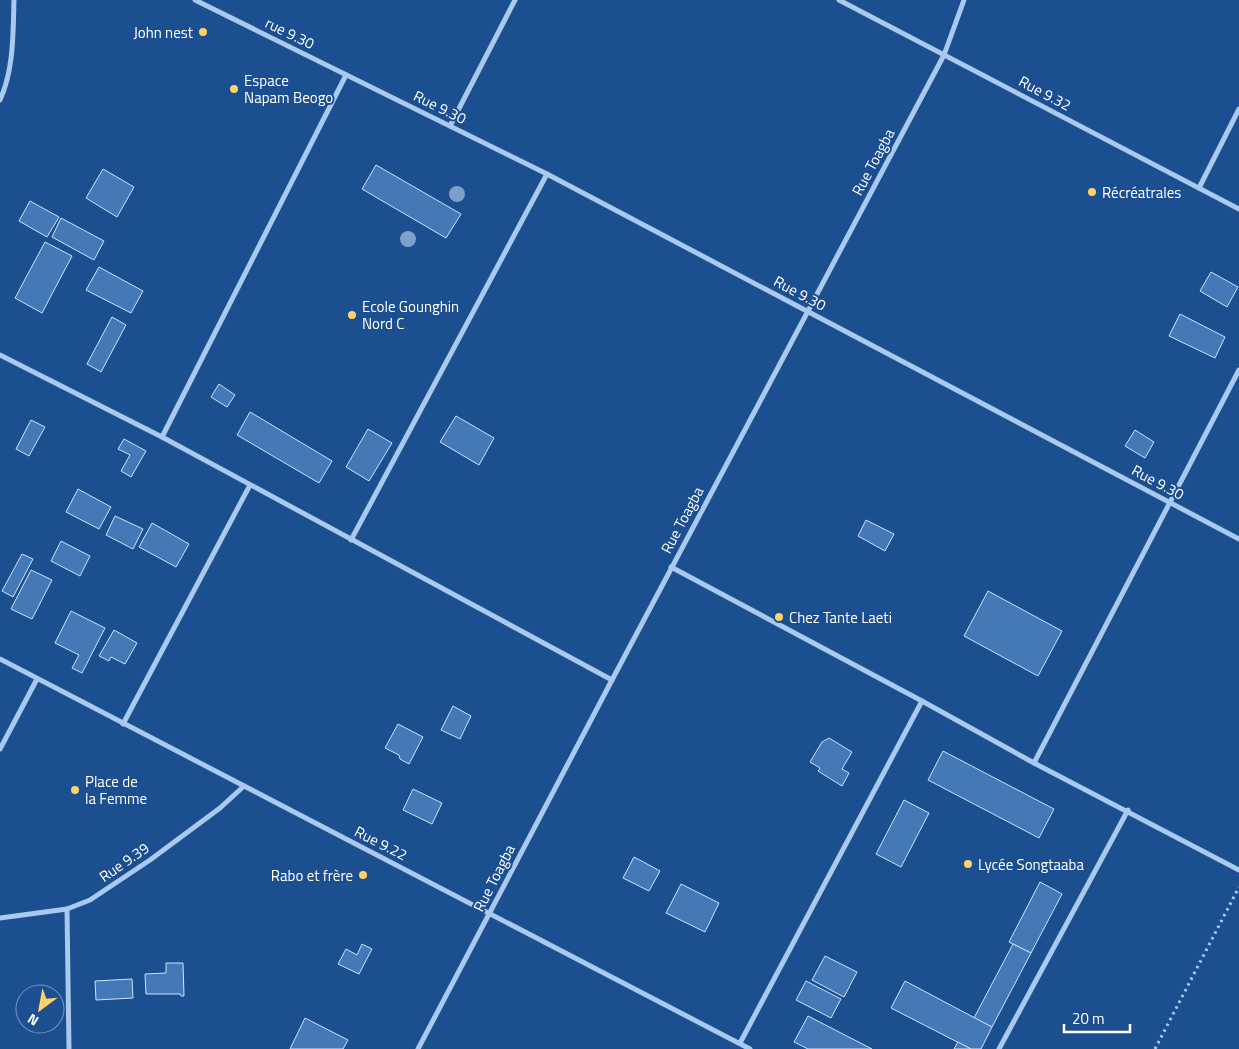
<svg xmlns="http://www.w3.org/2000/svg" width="1239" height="1049" font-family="'Titillium Web',sans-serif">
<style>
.building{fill:#4478b7;stroke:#cfe3fa}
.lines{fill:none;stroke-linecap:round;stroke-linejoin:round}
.path{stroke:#a9c9ee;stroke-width:3;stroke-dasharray:2.5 4;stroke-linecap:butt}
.minor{stroke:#a9c9ee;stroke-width:5}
.tree{fill:#7ea0ca}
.poi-dot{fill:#ffd166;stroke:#1b4f8f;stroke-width:2}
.labels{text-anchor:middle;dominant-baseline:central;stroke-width:4;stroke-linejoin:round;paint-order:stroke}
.poi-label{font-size:15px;fill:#fff;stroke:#1b4f8f;text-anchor:start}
.street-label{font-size:15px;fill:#fff;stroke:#1b4f8f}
</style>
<rect width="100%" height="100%" fill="#1b4f8f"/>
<g class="building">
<path d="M376 165 461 214 446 238 362 189Z"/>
<path d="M103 169 134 187 117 217 86 198Z"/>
<path d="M30 201 59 217 47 237 19 221Z"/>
<path d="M61 218 104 241 94 260 52 237Z"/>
<path d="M45 242 72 256 42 313 15 298Z"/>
<path d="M99 267 143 291 131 313 86 290Z"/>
<path d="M1211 272 1238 287 1227 307 1200 291Z"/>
<path d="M1180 314 1225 337 1215 358 1169 336Z"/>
<path d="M112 317 126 325 101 372 87 364Z"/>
<path d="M219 384 235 395 227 407 211 397Z"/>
<path d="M250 412 332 461 319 483 237 435Z"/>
<path d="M456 416 494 438 479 465 440 442Z"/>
<path d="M31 420 45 427 29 456 16 449Z"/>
<path d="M368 429 392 443 369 481 346 467Z"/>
<path d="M1135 430 1154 442 1145 458 1125 446Z"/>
<path d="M124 439 146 451 131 477 121 471 130 455 118 449Z"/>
<path d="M78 489 111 507 99 529 66 512Z"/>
<path d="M115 516 143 529 133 549 106 535Z"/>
<path d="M866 520 894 534 885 551 858 536Z"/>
<path d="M152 523 189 544 176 567 139 547Z"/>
<path d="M61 541 90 556 80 576 51 561Z"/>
<path d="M22 554 33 559 13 597 2 591Z"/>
<path d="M31 570 52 580 32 619 11 609Z"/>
<path d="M988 591 1062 631 1038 676 964 636Z"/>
<path d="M71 611 105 628 82 673 72 668 79 655 55 643Z"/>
<path d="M114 630 137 643 125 664 111 657 109 661 99 656Z"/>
<path d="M453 706 471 716 460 739 441 730Z"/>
<path d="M398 724 423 737 409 764 400 759 399 755 385 748Z"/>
<path d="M829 738 852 752 842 769 849 773 842 786 818 771 820 768 810 762 822 742Z"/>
<path d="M943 751 1054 809 1039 838 928 780Z"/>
<path d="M413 789 442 803 432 824 403 810Z"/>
<path d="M904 800 929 813 901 867 876 854Z"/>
<path d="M634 857 660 871 649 891 623 878Z"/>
<path d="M1040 882 1062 894 1031 953 1009 942Z"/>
<path d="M681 884 719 903 705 932 666 913Z"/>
<path d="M362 944 372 949 359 974 338 964 346 949 357 955Z"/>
<path d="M1013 944 1031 953 992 1027 974 1018Z"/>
<path d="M825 956 857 972 844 997 812 980Z"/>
<path d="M166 963H183L184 996H181L180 994H146L145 974 166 973Z"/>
<path d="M132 979 133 998 96 1000 95 981Z"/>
<path d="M806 981 841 999 831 1018 796 1000Z"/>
<path d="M905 981 992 1027 981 1049H971L891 1008Z"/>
<path d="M808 1016 872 1049H808L794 1042Z"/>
<path d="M305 1018 348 1040 343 1049H290Z"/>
<path d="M958 1042 971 1049H954Z"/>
</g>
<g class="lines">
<path class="path" d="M1155 1049 1239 887"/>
<g class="minor">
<path d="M195 0 547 174 1239 539"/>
<path d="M839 0 1239 209"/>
<path d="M0 100C14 69 13 33 14 0"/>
<path d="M450 126 515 0"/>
<path d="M1199 188 1239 109"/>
<path d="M0 355 162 437 612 680"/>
<path d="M162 437 346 75"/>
<path d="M351 540 547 174"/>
<path d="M671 567 922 701 1034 763 1239 870"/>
<path d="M0 659 750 1049"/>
<path d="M123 724 250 485"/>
<path d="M0 749 37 679"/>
<path d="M1034 763 1239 370"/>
<path d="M67 909 69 1049"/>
<path d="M0 918 67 909 90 900 150 860 220 808 244 786"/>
<path d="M740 1043 922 701"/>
<path d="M418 1049 612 680 944 55 964 0"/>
<path d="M999 1049 1128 810"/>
</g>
</g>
<g class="tree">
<circle cx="457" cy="194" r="8"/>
<circle cx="408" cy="239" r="8"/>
</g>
<g class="poi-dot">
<circle cx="203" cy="32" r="5"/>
<circle cx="234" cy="89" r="5"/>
<circle cx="1092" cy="192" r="5"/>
<circle cx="352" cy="315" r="5"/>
<circle cx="779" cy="617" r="5"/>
<circle cx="75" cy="790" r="5"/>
<circle cx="968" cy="864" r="5"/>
<circle cx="363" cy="875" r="5"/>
</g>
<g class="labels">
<g class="poi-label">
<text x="193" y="32" text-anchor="end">John nest</text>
<text x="244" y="80">Espace<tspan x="244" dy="17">Napam Beogo</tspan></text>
<text x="1102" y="192">Récréatrales</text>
<text x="362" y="306">Ecole Gounghin<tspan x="362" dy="17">Nord C</tspan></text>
<text x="789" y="617">Chez Tante Laeti</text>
<text x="85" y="781">Place de<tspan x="85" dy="17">la Femme</tspan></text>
<text x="978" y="864">Lycée Songtaaba</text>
<text x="353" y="875" text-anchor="end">Rabo et frère</text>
</g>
<g class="street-label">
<text transform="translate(290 33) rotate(26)">rue 9.30</text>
<text transform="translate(1045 93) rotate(28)">Rue 9.32</text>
<text transform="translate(440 107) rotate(26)">Rue 9.30</text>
<text transform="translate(873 162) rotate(-62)">Rue Toagba</text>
<text transform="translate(800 293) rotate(28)">Rue 9.30</text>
<text transform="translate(1158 482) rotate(28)">Rue 9.30</text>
<text transform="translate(682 520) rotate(-62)">Rue Toagba</text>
<text transform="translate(381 843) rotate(27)">Rue 9.22</text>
<text transform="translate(124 862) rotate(-35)">Rue 9.39</text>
<text transform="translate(494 878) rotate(-63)">Rue Toagba</text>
</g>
</g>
<g transform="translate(40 1009) rotate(212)"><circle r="24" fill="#1b4f8f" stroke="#7695bc"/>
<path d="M0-4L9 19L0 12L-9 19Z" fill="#ffd166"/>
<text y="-8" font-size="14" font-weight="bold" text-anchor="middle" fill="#ffffff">N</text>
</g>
<path d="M1064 1024v8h66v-8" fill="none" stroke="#ffffff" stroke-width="2.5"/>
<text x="1072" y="1024" font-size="15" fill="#ffffff" stroke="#1b4f8f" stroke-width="4" paint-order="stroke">20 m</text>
</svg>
